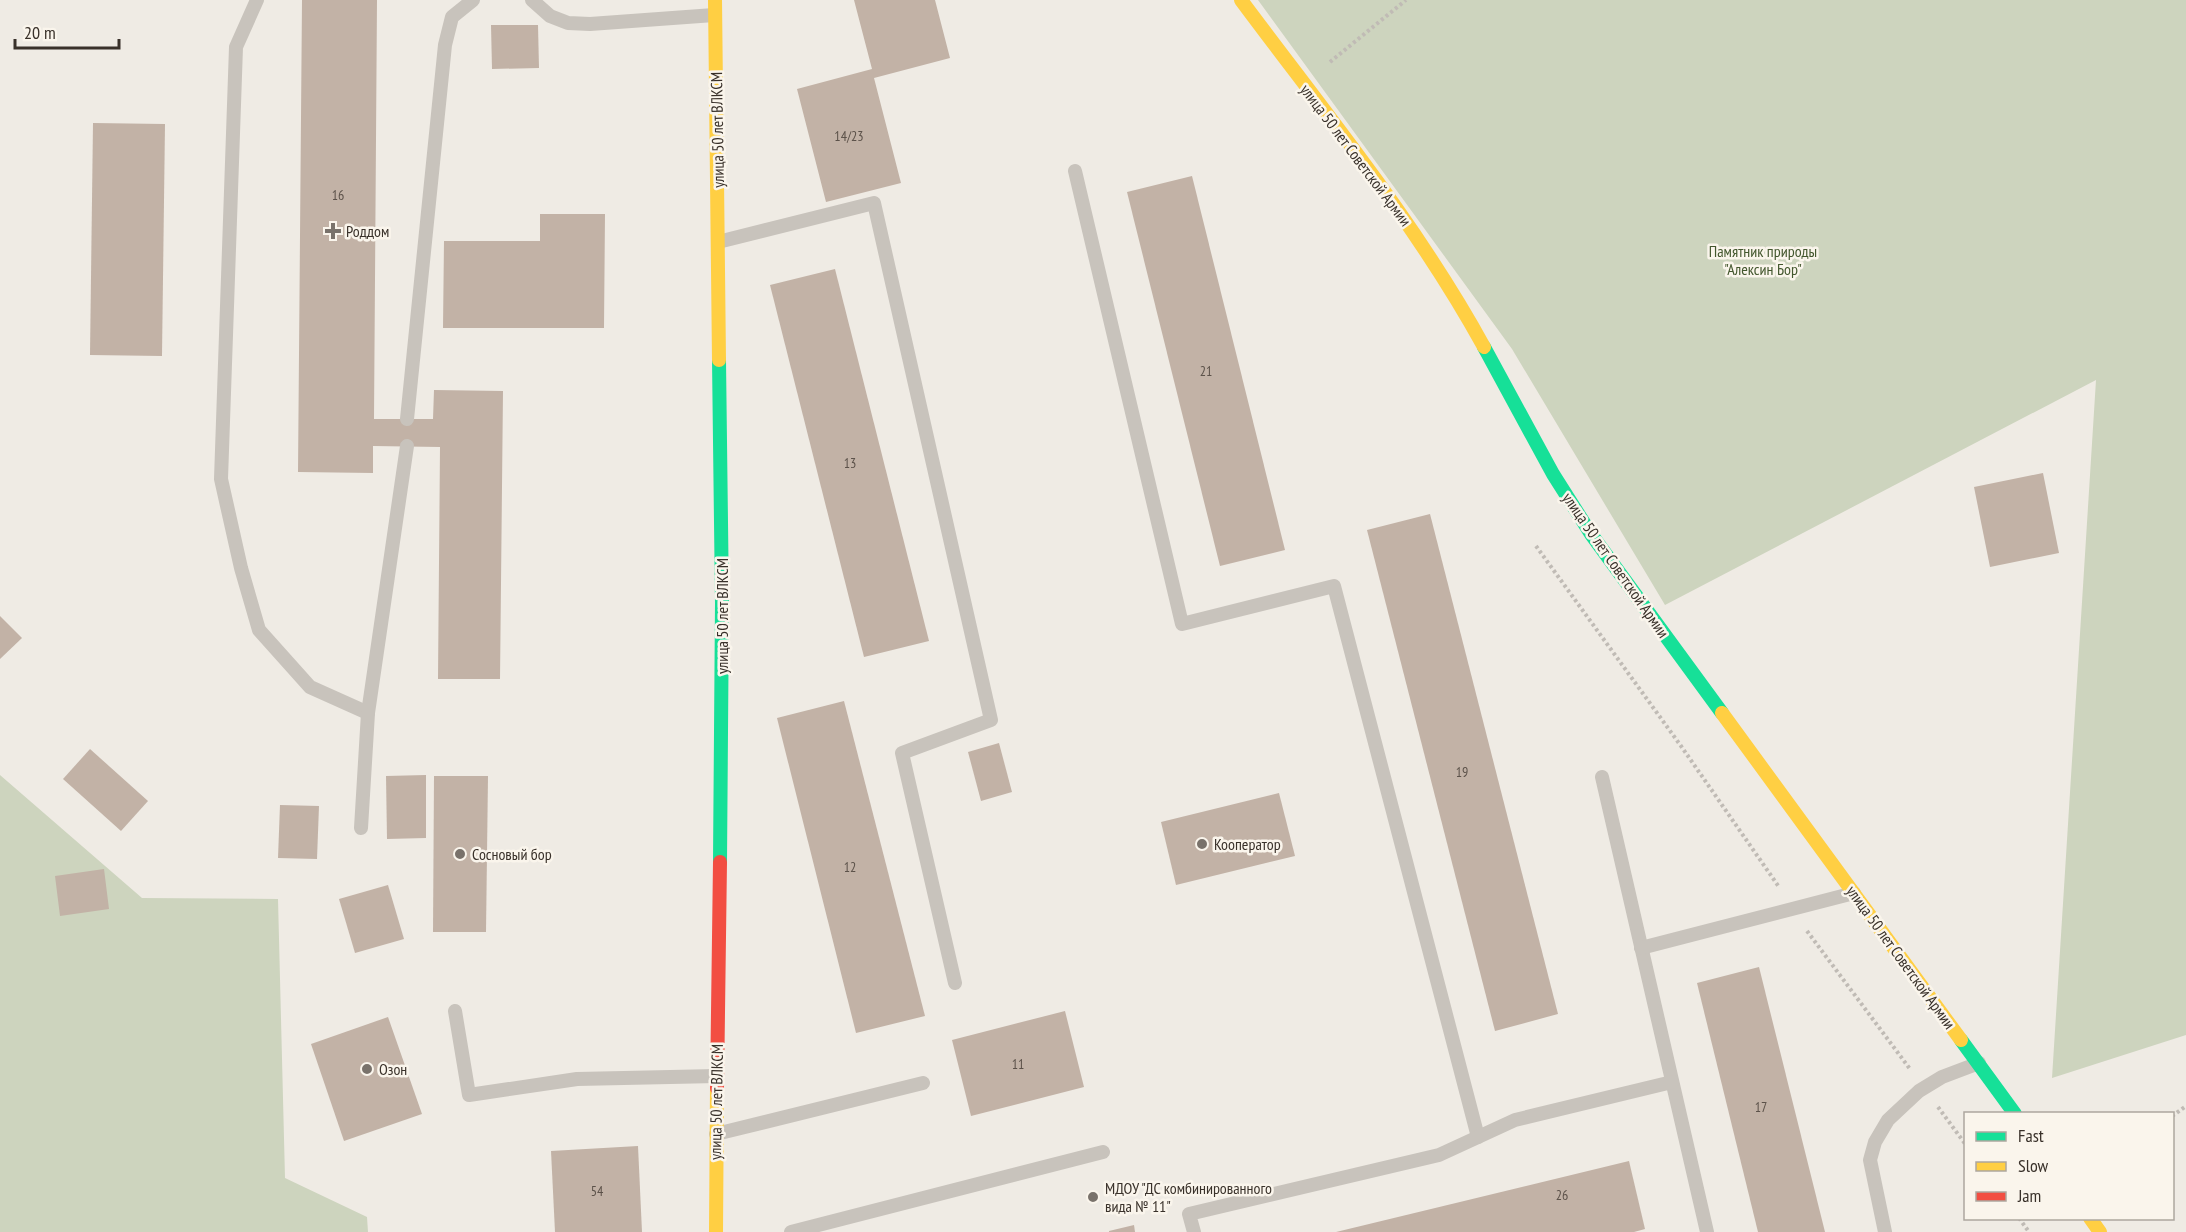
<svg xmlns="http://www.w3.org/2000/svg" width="2186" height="1232" font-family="'PT Sans Narrow',sans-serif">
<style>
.green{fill:#cdd4be}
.building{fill:#c2b2a6}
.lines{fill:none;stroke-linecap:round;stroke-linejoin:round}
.path{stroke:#c0bbb5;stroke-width:4;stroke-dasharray:3 3;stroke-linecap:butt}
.lane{stroke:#c8c3bc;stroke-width:14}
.fast{stroke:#16e098;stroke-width:14}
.slow{stroke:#ffcf43;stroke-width:14}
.jam{stroke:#f24e42;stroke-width:14}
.poi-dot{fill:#79726b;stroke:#faf5ec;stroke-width:2}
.labels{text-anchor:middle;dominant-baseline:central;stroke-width:5;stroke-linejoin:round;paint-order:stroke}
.number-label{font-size:14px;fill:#5b5149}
.street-label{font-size:16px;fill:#39312a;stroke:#faf5ec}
.poi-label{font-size:16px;fill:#39312a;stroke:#faf5ec;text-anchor:start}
.park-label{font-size:16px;fill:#43572e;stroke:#faf5ec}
</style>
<rect width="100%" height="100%" fill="#efebe4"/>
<g class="green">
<path d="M1258 0H2186V1035L2052 1078 2096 380 1665 605 1512 349Z"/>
<path d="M0 775 142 898 278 899 285 1178 367 1217 368 1232H0Z"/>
</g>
<g class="building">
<path d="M302 0H377L374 419H433L434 390 503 391 500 679H438L440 447 373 446V473L298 472Z"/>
<path d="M854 0H935L950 58 874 78 901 183 826 202 797 89 872 69Z"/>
<path d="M491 25H538L539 68 492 69Z"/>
<path d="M93 123 165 124 162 356 90 355Z"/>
<path d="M1192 176 1285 550 1220 566 1127 192Z"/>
<path d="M540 214H605L604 328H443L444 241H540Z"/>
<path d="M835 269 929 641 864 657 770 285Z"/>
<path d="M2043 473 2059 553 1990 567 1974 487Z"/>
<path d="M1430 514 1558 1014 1495 1031 1367 530Z"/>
<path d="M0 616 22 638 0 659Z"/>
<path d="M844 701 925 1016 856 1033 777 718Z"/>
<path d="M999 743 1012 792 981 801 968 752Z"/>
<path d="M90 749 148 801 121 831 63 779Z"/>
<path d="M426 775V838L387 839 386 776Z"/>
<path d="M434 776H488L486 932H433Z"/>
<path d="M1279 793 1295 856 1176 885 1161 822Z"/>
<path d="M280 805 319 806 317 859 278 858Z"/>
<path d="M104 869 109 909 60 916 55 876Z"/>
<path d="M388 885 404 939 355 953 339 899Z"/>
<path d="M1759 967 1825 1232H1758L1697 983Z"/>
<path d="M1065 1011 1084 1087 971 1116 952 1040Z"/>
<path d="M388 1017 422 1114 344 1141 311 1044Z"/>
<path d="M638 1146 642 1232H555L551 1151Z"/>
<path d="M1629 1161 1645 1229 1634 1232H1336Z"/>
<path d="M1134 1225 1135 1232H1109V1231Z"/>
</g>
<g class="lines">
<g class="path">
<path d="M1330 62 1406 0"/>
<path d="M1536 546 1681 746 1779 887"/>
<path d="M1807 931 1910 1069"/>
<path d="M1938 1107 1966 1145"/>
<path d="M2172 1116 2186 1106"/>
<path d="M2019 1218 2029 1232"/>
</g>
<g class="lane">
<path d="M257 0 236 47 221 479 241 568 259 630 310 687 368 713"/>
<path d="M532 0 550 16 568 23 590 24 714 15"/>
<path d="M1075 171 1182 624 1334 586 1478 1137"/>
<path d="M718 242 874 203 991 720 902 753 955 983"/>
<path d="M407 419 445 45 452 17 473 0"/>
<path d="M1602 777 1707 1232"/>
<path d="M361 828 368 713 407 446"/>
<path d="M1641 948 1854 893"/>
<path d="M455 1011 469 1095 577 1079 717 1076"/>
<path d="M716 1134 923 1083"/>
<path d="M791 1232 1103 1152"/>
<path d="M1194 1232 1189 1214 1439 1155 1515 1120 1672 1082"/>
<path d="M1885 1232 1870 1160 1875 1142 1888 1120 1919 1091 1942 1077 1979 1063"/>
</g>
<g class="fast">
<path d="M1484 347 1553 474 1591 534 1722 713"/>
<path d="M719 360 722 603 720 862"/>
<path d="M1961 1040 2015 1114"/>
</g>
<g class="slow">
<path d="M715 0 719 360"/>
<path d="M1241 0C1325 113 1416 223 1484 347"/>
<path d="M1722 713 1961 1040"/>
<path d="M2090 1218 2100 1232"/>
<path d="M716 1232 717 1088"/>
</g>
<path class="jam" d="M717 1088 720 862"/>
</g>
<g class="poi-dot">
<path d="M330 222h6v6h6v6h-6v6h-6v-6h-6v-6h6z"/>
<circle cx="1202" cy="844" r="6"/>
<circle cx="460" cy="854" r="6"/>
<circle cx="367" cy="1069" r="6"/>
<circle cx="1093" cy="1197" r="6"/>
</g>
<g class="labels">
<g class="number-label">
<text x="849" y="136">14/23</text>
<text x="338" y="195">16</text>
<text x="1206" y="371">21</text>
<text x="850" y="463">13</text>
<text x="1462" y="772">19</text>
<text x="850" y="867">12</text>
<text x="1018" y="1064">11</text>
<text x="1761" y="1107">17</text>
<text x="597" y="1191">54</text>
<text x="1562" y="1195">26</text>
</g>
<g class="street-label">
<text transform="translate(717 130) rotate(-91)">улица 50 лет ВЛКСМ</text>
<text transform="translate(1356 155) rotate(53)">улица 50 лет Советской Армии</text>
<text transform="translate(1616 565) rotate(55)">улица 50 лет Советской Армии</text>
<text transform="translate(722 616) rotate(-90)">улица 50 лет ВЛКСМ</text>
<text transform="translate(1901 957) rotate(54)">улица 50 лет Советской Армии</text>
<text transform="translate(716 1102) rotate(-89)">улица 50 лет ВЛКСМ</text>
</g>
<g class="poi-label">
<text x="346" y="231">Роддом</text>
<text x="1214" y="844">Кооператор</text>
<text x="472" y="854">Сосновый бор</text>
<text x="379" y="1069">Озон</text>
<text x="1105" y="1188">МДОУ "ДС комбинированного<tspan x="1105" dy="18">вида № 11"</tspan></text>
</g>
<g class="park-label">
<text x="1763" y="251">Памятник природы<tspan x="1763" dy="18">"Алексин Бор"</tspan></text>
</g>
</g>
<rect x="1964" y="1112" width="210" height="108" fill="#faf5ec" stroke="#ada79e" stroke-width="1.5"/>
<rect x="1976" y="1132" width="30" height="9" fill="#16e098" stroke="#ada79e" stroke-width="1.5"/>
<text x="2018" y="1142" font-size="18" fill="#39312a">Fast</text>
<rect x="1976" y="1162" width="30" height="9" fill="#ffcf43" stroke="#ada79e" stroke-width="1.5"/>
<text x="2018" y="1172" font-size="18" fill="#39312a">Slow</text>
<rect x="1976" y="1192" width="30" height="9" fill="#f24e42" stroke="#ada79e" stroke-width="1.5"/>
<text x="2018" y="1202" font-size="18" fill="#39312a">Jam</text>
<path d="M15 39v9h104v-9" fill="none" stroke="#39312a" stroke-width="3"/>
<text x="24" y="39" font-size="18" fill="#39312a" stroke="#faf5ec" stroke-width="4.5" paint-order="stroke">20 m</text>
</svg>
